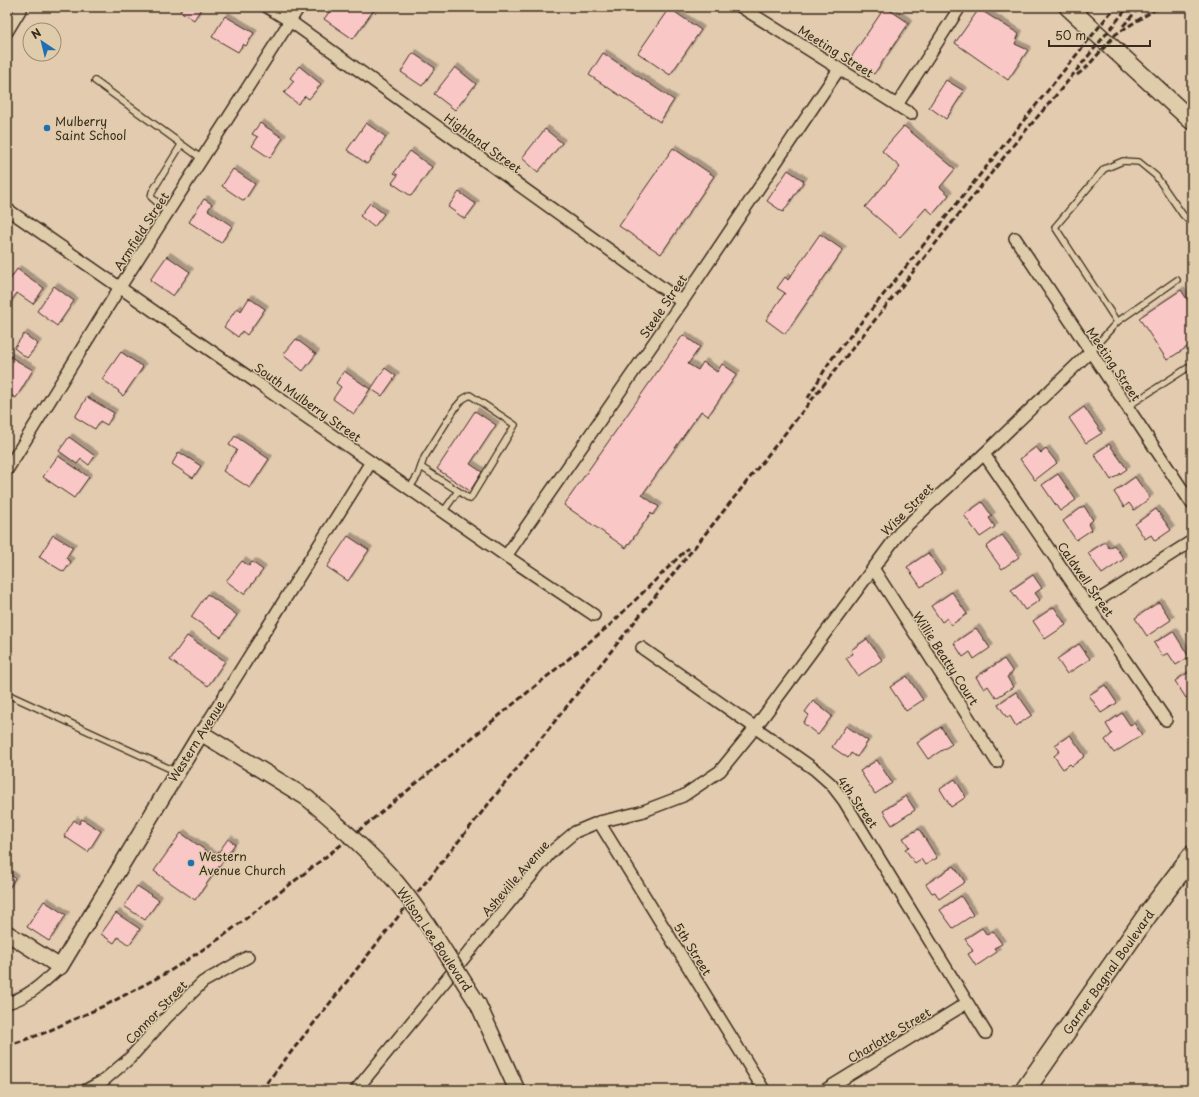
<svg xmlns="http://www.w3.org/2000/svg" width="1199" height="1097" font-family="'Playpen Sans',sans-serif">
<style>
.building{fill:#f9c8c6;stroke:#3b2a1e;filter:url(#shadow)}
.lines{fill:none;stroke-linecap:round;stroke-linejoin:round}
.lane-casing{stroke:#3b2a1e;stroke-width:8}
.street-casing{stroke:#3b2a1e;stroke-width:14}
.secondary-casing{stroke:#3b2a1e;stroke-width:18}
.primary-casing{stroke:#3b2a1e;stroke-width:20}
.highway-casing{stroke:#3b2a1e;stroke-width:22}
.lane{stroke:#deccaa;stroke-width:5.5}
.street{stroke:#deccaa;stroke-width:11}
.secondary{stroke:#deccaa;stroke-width:15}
.primary{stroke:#deccaa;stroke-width:17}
.highway{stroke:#deccaa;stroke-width:19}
.rail{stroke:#3b2a1e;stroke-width:3;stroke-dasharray:6 3;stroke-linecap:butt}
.secondary-bridge-casing{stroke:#3b2a1e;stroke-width:18;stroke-linecap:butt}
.secondary-bridge{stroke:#deccaa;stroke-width:15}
.poi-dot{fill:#1f6fb2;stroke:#deccaa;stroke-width:1.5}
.labels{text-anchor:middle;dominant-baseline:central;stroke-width:3;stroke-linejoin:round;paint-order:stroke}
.street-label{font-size:12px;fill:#3b2a1e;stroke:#deccaa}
.poi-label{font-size:12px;fill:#3b2a1e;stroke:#deccaa;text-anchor:start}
</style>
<defs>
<filter id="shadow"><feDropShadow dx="3.5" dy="-3.5" stdDeviation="0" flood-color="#0004"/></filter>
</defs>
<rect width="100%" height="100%" fill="#e3cbb0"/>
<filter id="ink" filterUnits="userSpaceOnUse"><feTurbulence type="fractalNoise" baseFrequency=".025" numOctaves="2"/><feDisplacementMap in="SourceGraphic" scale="8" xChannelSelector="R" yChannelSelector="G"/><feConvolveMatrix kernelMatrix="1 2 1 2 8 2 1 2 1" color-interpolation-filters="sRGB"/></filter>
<g filter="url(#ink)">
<g class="building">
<path d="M183 7H202L194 20 180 11Z"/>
<path d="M333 7H376L353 39 324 19Z"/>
<path d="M885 7 909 23 874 74 850 59Z"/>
<path d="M669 8 701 30 670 75 638 53Z"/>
<path d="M979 9 1019 34 1015 44 1028 50 1008 80 955 43Z"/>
<path d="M225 16 254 33 246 46 243 44 238 52 212 37Z"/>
<path d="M413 53 435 68 422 86 401 72Z"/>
<path d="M603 53 674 100 660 122 589 75Z"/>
<path d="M299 66 321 84 309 99 305 96 298 104 284 93 294 81 290 78Z"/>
<path d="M455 67 476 84 455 110 434 94Z"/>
<path d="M946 80 964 91 946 119 929 107Z"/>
<path d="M260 123 283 138 270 158 252 146 258 137 252 134Z"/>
<path d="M366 123 386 137 367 164 347 150Z"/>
<path d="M904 126 955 169 940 187 949 195 933 214 926 208 900 237 865 207 900 167 882 151Z"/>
<path d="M545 129 562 143 538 172 522 158Z"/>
<path d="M673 148 714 176 661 254 619 226Z"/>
<path d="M410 151 432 167 411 196 392 183 398 175 394 173Z"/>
<path d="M233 169 255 184 244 201 222 186Z"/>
<path d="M788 170 804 181 783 212 767 201Z"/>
<path d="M459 192 476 204 465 219 448 207Z"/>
<path d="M204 199 212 204 208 210 232 226 221 243 189 222Z"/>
<path d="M370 203 384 214 374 227 360 216Z"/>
<path d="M820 234 843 250 785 334 766 320 785 293 777 288 785 277 788 280Z"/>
<path d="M167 256 190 272 173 296 150 280Z"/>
<path d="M17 269 44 288 33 304 17 293 7 307V284Z"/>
<path d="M54 286 74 301 57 326 37 311Z"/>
<path d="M1181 290 1192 307V344L1167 360 1139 318Z"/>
<path d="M249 298 265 309 247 335 242 331 238 337 224 327 237 308 241 311Z"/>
<path d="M24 334 38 344 27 358 14 348Z"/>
<path d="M683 335 700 347 688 364 698 370 703 362 717 372 722 364 737 374 708 416 701 411 642 495 659 507 653 515 651 513 626 548 564 505Z"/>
<path d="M296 339 316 354 303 371 283 355Z"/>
<path d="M121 352 143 367 123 396 118 392 119 391 102 379Z"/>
<path d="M7 355 33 370 16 398 7 393Z"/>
<path d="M385 368 396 376 382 396 371 389Z"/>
<path d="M344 371 370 389 354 414 333 399 341 387 336 383Z"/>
<path d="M87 397 114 413 107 425 100 421 95 429 75 417Z"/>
<path d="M1084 407 1102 433 1086 443 1069 418Z"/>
<path d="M475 411 496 425 470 464 482 472 470 491 437 469Z"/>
<path d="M235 436 269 459 250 488 223 471 237 450 229 445Z"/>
<path d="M69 437 95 456 89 465 81 459 77 464 59 451Z"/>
<path d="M1109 444 1127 469 1111 480 1094 454Z"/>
<path d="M1036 447 1041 453 1046 449 1057 463 1035 480 1020 459Z"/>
<path d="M179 452 201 466 193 478 172 464Z"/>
<path d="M58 456 89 477 74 498 43 477Z"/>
<path d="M1058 474 1076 500 1060 511 1042 485Z"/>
<path d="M1135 477 1150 498 1134 510 1129 503 1124 507 1114 492Z"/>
<path d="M982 502 992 516 989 518 995 527 980 537 964 515Z"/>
<path d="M1084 506 1093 520 1088 524 1091 530 1076 540 1063 521Z"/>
<path d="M1156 509 1171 530 1155 541 1151 535 1145 539 1135 524Z"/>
<path d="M53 535 73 547 66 558 71 562 64 572 39 557Z"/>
<path d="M1002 535 1019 557 1002 569 986 547Z"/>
<path d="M348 536 369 550 348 581 327 567Z"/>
<path d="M1105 542 1109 548 1114 545 1124 559 1102 574 1088 553Z"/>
<path d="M928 553 942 573 921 587 907 567Z"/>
<path d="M242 561 249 566 252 562 263 570 244 594 226 581Z"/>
<path d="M1033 575 1042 588 1035 593 1040 600 1025 610 1011 590Z"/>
<path d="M952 592 967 614 951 625 947 618 942 622 931 606Z"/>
<path d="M207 594 237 615 221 637 191 617Z"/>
<path d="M1192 594V603L1188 597Z"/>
<path d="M1159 602 1171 620 1147 636 1135 618Z"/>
<path d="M1192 603V619L1185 608Z"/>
<path d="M1054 607 1066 625 1045 639 1033 621Z"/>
<path d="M976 628 990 648 974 659 970 652 963 657 954 643Z"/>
<path d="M1173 631 1189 657 1176 665 1168 653 1162 656 1154 643Z"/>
<path d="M187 636 225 661 208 686 170 660Z"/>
<path d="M867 639 882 660 858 676 846 658 853 654 851 650Z"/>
<path d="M1079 644 1090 659 1067 674 1057 659Z"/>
<path d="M1004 659 1013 672 1007 677 1013 687 996 698 988 686 984 689 976 677Z"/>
<path d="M1192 670V694L1186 698 1175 681Z"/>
<path d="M907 676 923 700 906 711 890 687Z"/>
<path d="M1105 685 1117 703 1101 713 1089 695Z"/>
<path d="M1016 692 1032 715 1016 726 1010 716 1007 718 998 704Z"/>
<path d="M813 701 832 716 818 735 803 723 809 715 805 712Z"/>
<path d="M1122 713 1130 725 1134 723 1142 735 1114 753 1105 740 1112 734 1106 724Z"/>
<path d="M846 726 868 741 857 757 851 753 848 758 832 747Z"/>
<path d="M941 727 952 744 928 759 917 743Z"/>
<path d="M1070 735 1085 756 1072 766 1070 764 1063 769 1054 756 1060 751 1055 745Z"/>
<path d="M877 760 892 783 875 794 860 771Z"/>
<path d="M955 779 966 797 951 807 940 789Z"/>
<path d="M906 796 915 810 892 825 883 811Z"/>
<path d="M82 819 101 831 88 852 64 836 74 820 79 824Z"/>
<path d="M919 829 937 858 925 865 921 859 915 863 905 849 909 847 903 838Z"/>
<path d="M181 833 215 857 228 839 235 844 195 900 154 871Z"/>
<path d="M954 866 965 882 939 899 935 892 932 893 926 884Z"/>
<path d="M7 873 15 878 7 891Z"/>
<path d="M137 886 159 900 145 920 124 906Z"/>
<path d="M961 896 973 915 953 928 940 910Z"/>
<path d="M44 901 66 915 49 941 27 927Z"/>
<path d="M116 913 140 929 129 945 118 937 114 943 101 934Z"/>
<path d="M982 928 987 935 993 931 1002 944 994 948 997 952 976 966 968 954 973 951 965 939Z"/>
</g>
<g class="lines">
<g class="lane-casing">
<g id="lane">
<path d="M95 81 202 159"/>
<path d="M168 212 151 197 152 192 181 145"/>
<path d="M1117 322 1177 280"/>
<path d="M1091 351 1117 322 1055 227 1104 169 1123 161 1139 162 1156 176 1183 215 1192 224"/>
<path d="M1127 407 1192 365"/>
<path d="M421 467 458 491"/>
<path d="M409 489 418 475 424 458 456 407 463 399 470 395 515 425 470 499 458 491 443 512"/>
<path d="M7 694 177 772"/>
</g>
</g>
<g class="street-casing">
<g id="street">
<path d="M267 7 290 21 682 302"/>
<path d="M741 7 911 114"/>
<path d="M7 32 22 7"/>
<path d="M897 105 960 7"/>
<path d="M7 209 506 556 594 615"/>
<path d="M1015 238 1192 504"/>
<path d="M984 454 1166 720"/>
<path d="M7 470 120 287 299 7"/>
<path d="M506 556 682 302 839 69"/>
<path d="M873 568 997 762"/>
<path d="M1089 606 1192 541"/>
<path d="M642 648 814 769 831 784 844 801 986 1033"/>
<path d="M201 733 371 462"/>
<path d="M599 822 764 1090"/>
<path d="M7 1003C29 997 44 982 60 967"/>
<path d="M86 1090 103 1081 130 1058 166 1018 203 982 248 957"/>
<path d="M356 1090 550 853 575 832 599 822 641 812 683 796 720 771 755 728 900 532 984 454 1091 351"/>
<path d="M825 1090 967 1003"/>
</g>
</g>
<g class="secondary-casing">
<g id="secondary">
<path d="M7 933 60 967 201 733 307 798"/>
<path d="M478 1004 517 1090"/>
</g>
</g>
<g class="primary-casing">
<path id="primary" d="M1068 7 1192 121"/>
</g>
<g class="highway-casing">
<path id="highway" d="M1025 1090 1148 914 1192 856"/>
</g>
<use href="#lane" class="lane"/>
<use href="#street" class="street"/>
<use href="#secondary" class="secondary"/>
<use href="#primary" class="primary"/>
<use href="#highway" class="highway"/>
<g class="rail">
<path d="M1123 26 1140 7"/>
<path d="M1077 75 1086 68 1116 34 1159 7"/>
<path d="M808 398 830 361 1115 7"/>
<path d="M7 1046 44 1033 108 1004 170 971 222 937 341 845 610 625 688 548"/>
<path d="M261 1090 413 898 718 518 1016 142 1063 87 1128 7"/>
</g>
<g class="secondary-bridge-casing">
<path id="secondary-bridge" d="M307 798C337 824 369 851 396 882 427 919 451 963 478 1004"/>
</g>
<use href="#secondary-bridge" class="secondary-bridge"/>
</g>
</g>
<g class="poi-dot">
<circle cx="47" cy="128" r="4"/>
<circle cx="191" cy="863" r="4"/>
</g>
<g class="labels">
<g class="street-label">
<text transform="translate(836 51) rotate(32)">Meeting Street</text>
<text transform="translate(483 143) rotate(36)">Highland Street</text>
<text transform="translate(141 231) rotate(-57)">Armfield Street</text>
<text transform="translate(663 306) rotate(-56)">Steele Street</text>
<text transform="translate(1114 364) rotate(56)">Meeting Street</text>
<text transform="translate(308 402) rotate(35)">South Mulberry Street</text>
<text transform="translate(907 509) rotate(-45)">Wise Street</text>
<text transform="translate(1086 579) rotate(55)">Caldwell Street</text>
<text transform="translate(946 658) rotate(57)">Willie Beatty Court</text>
<text transform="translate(196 741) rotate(-58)">Western Avenue</text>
<text transform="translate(858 802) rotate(55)">4th Street</text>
<text transform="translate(515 878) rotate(-49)">Asheville Avenue</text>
<text transform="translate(435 939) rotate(56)">Wilson Lee Boulevard</text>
<text transform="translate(693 949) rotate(58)">5th Street</text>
<text transform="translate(1108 972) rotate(-55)">Garner Bagnal Boulevard</text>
<text transform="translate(156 1012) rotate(-46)">Connor Street</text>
<text transform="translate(889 1035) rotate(-31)">Charlotte Street</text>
</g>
<g class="poi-label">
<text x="55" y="121">Mulberry<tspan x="55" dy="14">Saint School</tspan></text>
<text x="199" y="856">Western<tspan x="199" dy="14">Avenue Church</tspan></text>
</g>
</g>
<rect width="1199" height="1097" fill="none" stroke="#deccaa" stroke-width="24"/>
<rect x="12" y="12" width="1175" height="1073" fill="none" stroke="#3b2a1e" stroke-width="1.5" filter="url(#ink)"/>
<g transform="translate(42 42) rotate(325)"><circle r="19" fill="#deccaa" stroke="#9d8b72"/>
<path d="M0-3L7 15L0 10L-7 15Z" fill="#1f6fb2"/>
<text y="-6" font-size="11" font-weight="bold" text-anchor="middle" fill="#3b2a1e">N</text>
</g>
<path d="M1049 40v6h101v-6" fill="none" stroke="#3b2a1e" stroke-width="2"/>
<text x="1055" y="40" font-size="12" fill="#3b2a1e" stroke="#deccaa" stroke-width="3" paint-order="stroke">50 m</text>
</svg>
